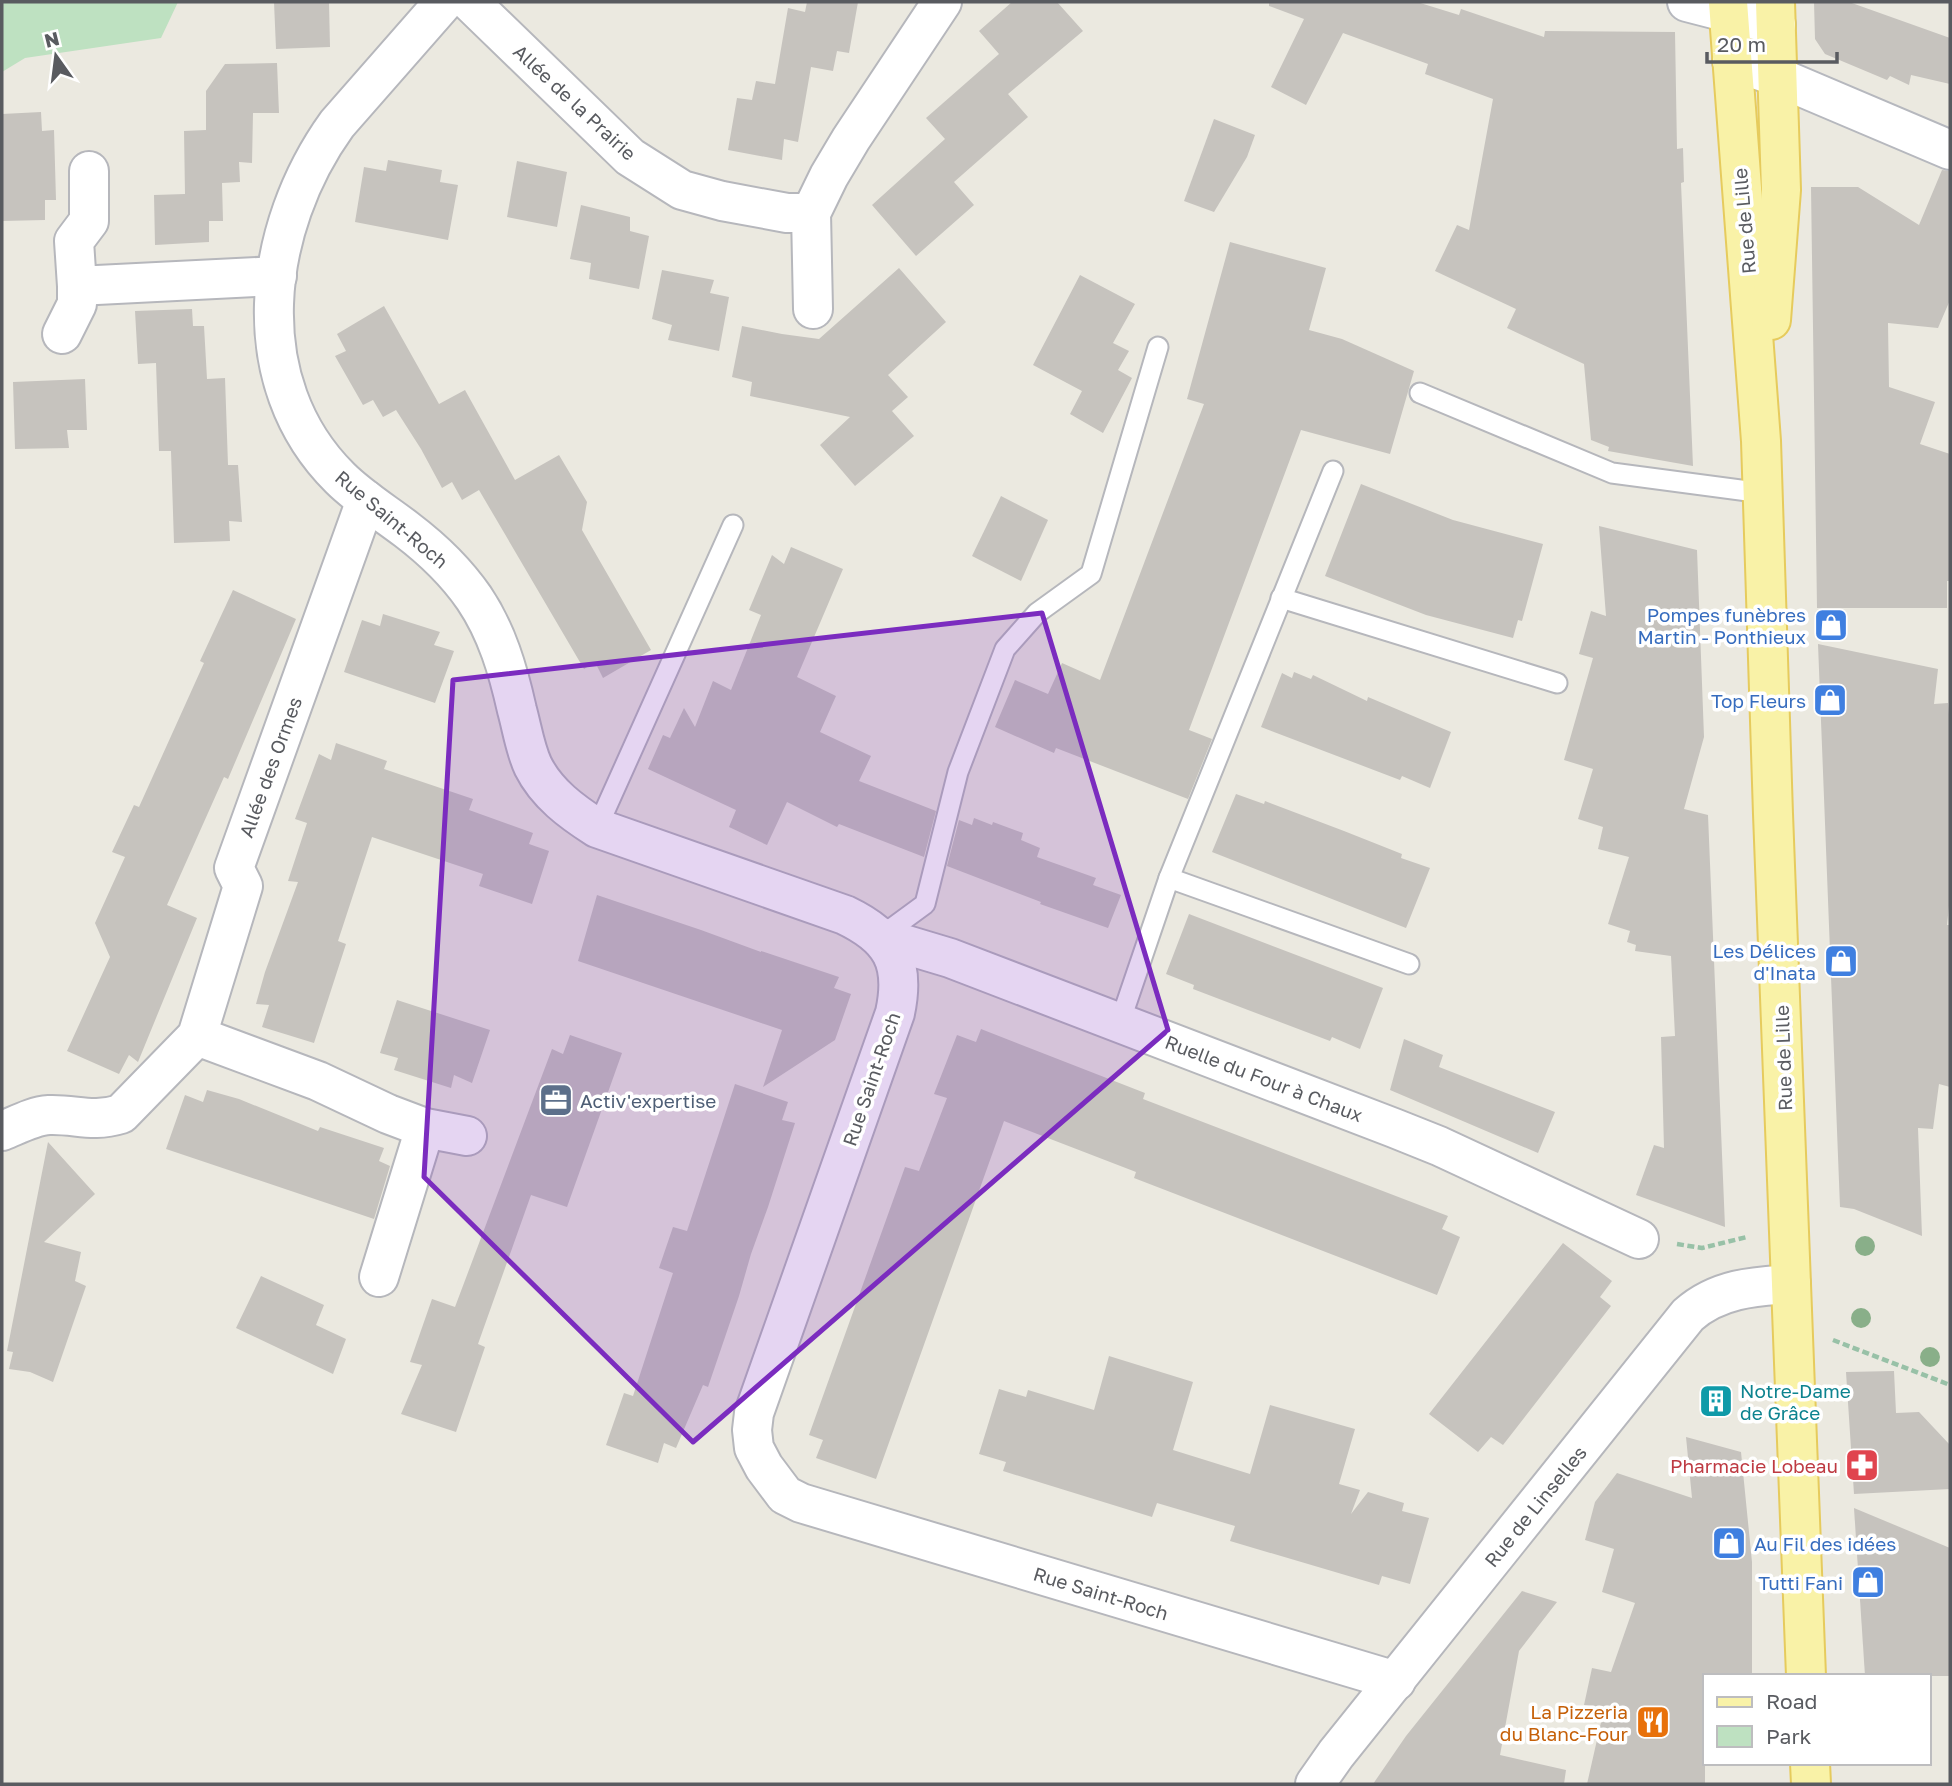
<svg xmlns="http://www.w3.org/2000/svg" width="1952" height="1786" font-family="'Golos Text',sans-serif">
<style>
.green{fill:#bee1c1}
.building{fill:#c6c3be}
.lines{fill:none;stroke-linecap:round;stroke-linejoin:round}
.service-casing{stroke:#b6b7bc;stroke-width:23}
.minor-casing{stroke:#b6b7bc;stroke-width:42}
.secondary-casing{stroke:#b6b8be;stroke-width:42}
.primary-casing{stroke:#e6cb5d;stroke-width:42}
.path{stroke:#98c1a7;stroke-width:4.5;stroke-dasharray:7 3.5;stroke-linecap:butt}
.service{stroke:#fff;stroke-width:19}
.minor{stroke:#fff;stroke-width:38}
.secondary{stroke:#fff;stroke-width:38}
.primary{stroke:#f9f2a7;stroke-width:38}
.tree{fill:#89af89}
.marked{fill:#7b2cbf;fill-opacity:0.2;stroke:#7b2cbf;stroke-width:5;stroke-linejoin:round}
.labels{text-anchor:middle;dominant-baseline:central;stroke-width:7;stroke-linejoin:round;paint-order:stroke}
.street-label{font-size:19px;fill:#595b60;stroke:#fff}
.shop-label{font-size:19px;fill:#366cbe;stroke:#fff;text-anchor:end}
.service-label{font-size:19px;fill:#4e5e75;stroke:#fff;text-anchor:start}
.culture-label{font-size:19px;fill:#0d838f;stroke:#fff;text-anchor:start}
.health-label{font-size:19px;fill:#be3a42;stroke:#fff;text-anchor:end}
.food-label{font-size:19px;fill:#c56008;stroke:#fff;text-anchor:end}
</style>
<rect width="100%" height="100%" fill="#ebe9e0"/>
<path class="green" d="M2 2H178L161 38 25 58 2 72Z"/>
<g class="building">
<path d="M274 2H329L330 47 276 49Z"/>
<path d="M807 2H858L849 53 837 51 833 71 811 67 798 142 784 139 782 160 728 150 737 98 752 100 756 81 775 84 788 8 805 12Z"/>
<path d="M1012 2H1057L1083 31 1008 94 1028 117 954 182 974 205 916 256 872 205 945 139 926 118 999 54 979 31Z"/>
<path d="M1269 2H1417L1459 15 1461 9 1544 37 1545 31 1675 32 1677 149 1683 148 1684 182 1681 183 1693 466 1608 451 1609 447 1591 440 1584 364 1507 328 1516 309 1435 271 1457 225 1469 230 1493 99 1425 74 1428 64 1343 33 1306 105 1271 87 1304 19 1269 6Z"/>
<path d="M1814 2H1849L1950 38V84L1911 75 1909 85 1890 76 1887 80 1825 54 1815 39Z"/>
<path d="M277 63 279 113H253L252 163 239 162 240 182 222 183 223 221H209V242L155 245 154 195 185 194 184 131 206 130V91L225 64Z"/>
<path d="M41 112 42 131 54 130 56 200H45V220L2 221V114Z"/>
<path d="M1214 119 1255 135 1247 157 1214 212 1184 201Z"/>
<path d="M388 160 442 170 440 182 458 185 448 240 355 222 364 167 386 171Z"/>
<path d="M517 161 567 172 557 227 507 217Z"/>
<path d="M1942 170 1950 171V300L1938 328 1888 323 1889 387 1935 402 1920 444 1950 454V581H1947V608H1817L1811 187H1858L1919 225Z"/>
<path d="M581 205 630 217V231L649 236 639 289 589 279 591 263 570 259Z"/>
<path d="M1230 242 1326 268 1309 330 1342 339 1414 371 1390 454 1301 430 1189 730 1212 739 1188 799 1056 748 1054 753 995 727 1015 680 1048 694 1062 663 1100 680 1204 404 1187 399Z"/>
<path d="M899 268 946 322 888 375 908 397 892 411 914 436 855 486 820 445 850 417 750 396 752 382 732 377 742 326 782 334 819 339Z"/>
<path d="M662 270 714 280 710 293 729 297 719 351 668 340 672 325 652 319Z"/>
<path d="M1080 275 1135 304 1113 343 1129 351 1118 370 1132 378 1103 433 1070 414 1082 391 1033 365Z"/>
<path d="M384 306 439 404 465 390 515 480 559 455 587 502 582 530 651 650 603 678 595 662 584 669 479 490 462 500 452 482 442 488 421 449 396 410 383 417 373 400 363 405 335 356 346 351 337 334Z"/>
<path d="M192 309 193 326H204L207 379 225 378 228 465H238L242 522 229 521 230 541 174 543 171 451H159L156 363 138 364 135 311Z"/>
<path d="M85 379 87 430H67L69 448 15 449 13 382Z"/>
<path d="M1361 484 1453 520 1543 544 1522 621 1518 620 1513 638 1426 615 1325 576Z"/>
<path d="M1001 496 1048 520 1021 581 972 556Z"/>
<path d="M1599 526 1697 550 1704 737 1684 809 1708 815 1725 1227 1636 1195 1654 1145 1664 1148 1661 1037 1675 1036 1671 956 1635 951 1636 945 1627 942 1630 931 1608 924 1629 857 1598 849 1603 827 1578 819 1593 769 1564 760 1593 658 1579 654 1591 611 1606 616Z"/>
<path d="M791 547 843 569 797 677 836 696 820 732 871 756 859 781 936 811 924 857 839 824 837 827 787 802 767 845 729 827 736 810 648 769 663 735 670 738 684 708 695 727 713 681 731 690 761 615 749 610 772 555 784 564Z"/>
<path d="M233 590 296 619 228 779 224 777 167 905 197 918 138 1062 129 1055 119 1074 67 1051 110 957 95 923 125 857 112 852 134 805 139 807 204 663 200 661Z"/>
<path d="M383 614 440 632 434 645 454 651 435 703 344 672 362 620 380 626Z"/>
<path d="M1818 644 1938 669 1934 704 1948 703 1950 726V896L1947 925H1950V1087L1939 1084 1933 1129 1918 1128 1922 1236 1854 1209 1840 1207Z"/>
<path d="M1294 672 1311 679 1313 675 1367 701 1368 697 1451 732 1430 788 1402 776 1400 780 1261 727 1282 673 1292 678Z"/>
<path d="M336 743 387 761 384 769 473 799 469 810 533 833 529 844 549 851 532 904 479 886 483 874 372 837 338 941 346 944 314 1043 262 1027 269 1005 256 1004 265 972 298 882 288 881 307 823 295 819 319 754 331 760Z"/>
<path d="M1236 794 1264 804 1265 801 1344 831 1402 854 1401 858 1430 868 1406 928 1212 852Z"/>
<path d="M974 818 992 825 993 822 1023 833 1021 840 1040 848 1037 857 1096 878 1093 885 1121 895 1108 928 1040 904 1041 902 947 866 959 820 972 825Z"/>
<path d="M597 895 701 930 761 952V951L839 977 834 988 851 994 835 1040 763 1087 782 1030 578 961Z"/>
<path d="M1189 914 1383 988 1360 1049 1332 1037 1330 1041 1248 1010 1193 989 1194 985 1166 974Z"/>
<path d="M397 1000 490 1030 472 1083 454 1075 451 1088 394 1070 398 1058 380 1053Z"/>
<path d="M981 1029 1145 1093 1143 1099 1448 1216 1442 1229 1460 1237 1437 1295 1134 1178 1136 1172 1004 1121 876 1479 816 1458 823 1440 809 1435 905 1167 919 1171 947 1098 934 1094 957 1035 976 1042Z"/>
<path d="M570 1035 622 1053 567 1207 531 1195 478 1344 485 1347 456 1432 401 1414 422 1365 410 1362 432 1299 455 1307 552 1049 563 1054Z"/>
<path d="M1404 1039 1443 1055 1439 1067 1555 1112 1538 1153 1390 1090Z"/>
<path d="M735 1084 788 1102 782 1120 795 1123 768 1207 751 1254 739 1296 708 1387 703 1385 676 1448 664 1443 658 1463 606 1445 624 1393 633 1396 673 1273 659 1268 673 1227 687 1231Z"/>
<path d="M207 1090 239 1099 318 1131 320 1127 384 1148 379 1161 390 1166 374 1219 166 1149 185 1095 203 1102Z"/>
<path d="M48 1142 95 1194 44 1242 81 1252 75 1281 86 1286 53 1382 30 1372 9 1369 13 1352 7 1351Z"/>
<path d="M1563 1243 1612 1281 1600 1297 1611 1306 1503 1445 1491 1437 1478 1452 1429 1414Z"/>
<path d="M261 1276 324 1305 316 1325 346 1339 333 1374 236 1328Z"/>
<path d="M1109 1356 1193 1382 1173 1450 1250 1474 1270 1405 1355 1429 1339 1484 1360 1490 1351 1514 1368 1492 1404 1503 1402 1511 1429 1518 1410 1584 1382 1576 1379 1585 1230 1541 1235 1526 1157 1503 1152 1517 1003 1471 1006 1462 979 1454 999 1389 1026 1397 1028 1390 1094 1410Z"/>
<path d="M1894 1371 1896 1413 1919 1412 1950 1445V1489L1854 1494 1846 1372Z"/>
<path d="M1686 1437 1741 1452 1752 1562V1676H1705V1784H1587L1604 1709 1584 1705 1592 1668 1611 1672 1635 1603 1602 1592 1614 1549 1585 1540 1595 1502 1617 1473 1692 1498Z"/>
<path d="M1854 1508 1950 1548V1676H1865Z"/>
<path d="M1522 1591 1557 1602 1519 1651 1500 1755 1566 1770 1564 1784H1373L1406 1736Z"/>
</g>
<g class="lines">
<g class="service-casing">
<g id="service">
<path d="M1420 393 1612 473 1763 493"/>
<path d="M1281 598 1557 683"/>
<path d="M597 828 733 525"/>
<path d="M1169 878 1409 964"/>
<path d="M880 937 925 904 958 772 1005 649 1037 613 1091 574 1158 347"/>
<path d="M1120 1022 1169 878 1333 471"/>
</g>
</g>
<g class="minor-casing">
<g id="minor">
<path d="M444 2 337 124C262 228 243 382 340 478 360 498 385 513 407 530 432 549 456 572 474 598 497 632 508 670 517 710 522 728 525 749 533 766 547 794 572 812 597 828L845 915C891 937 906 962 895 1013L754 1413 752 1430 754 1448 764 1467 785 1495 801 1503 1396 1681"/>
<path d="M470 2 630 157 682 190 722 201 787 213H811"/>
<path d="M89 171V221L74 241 77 286 277 276"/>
<path d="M813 309 811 213 829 176 851 139 942 2"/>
<path d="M62 334 77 304V286"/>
<path d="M880 937 950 958 1394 1128 1439 1146 1639 1239"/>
<path d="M197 1036 318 1081 388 1114 425 1128 467 1136"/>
<path d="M2 1131C17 1125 33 1116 49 1115 77 1114 91 1123 121 1114L197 1036 243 886 234 868 366 500"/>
<path d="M379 1277 425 1128"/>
<path d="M1315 1784 1336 1754 1688 1315C1717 1289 1754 1286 1791 1284"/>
</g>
</g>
<g class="secondary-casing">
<g id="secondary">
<path d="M1687 2 1776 25"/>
<path d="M1732 61 1778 77 1950 150"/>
</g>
</g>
<g class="primary-casing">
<g id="primary">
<path d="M1728 2 1761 441 1773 814 1806 1676"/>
<path d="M1771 320 1781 190 1775 2"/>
<path d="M1810 1763 1811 1784"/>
</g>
</g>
<g class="path">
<path d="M1677 1244 1702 1248 1747 1237"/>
<path d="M1833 1340 1950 1385"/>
</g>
<use href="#service" class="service"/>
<use href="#minor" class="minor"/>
<use href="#secondary" class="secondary"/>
<use href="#primary" class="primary"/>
</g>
<g class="tree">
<circle cx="1865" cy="1246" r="10"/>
<circle cx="1861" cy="1318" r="10"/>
<circle cx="1930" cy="1357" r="10"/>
</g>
<path class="marked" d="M1042 613 1168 1030 693 1442 424 1177 453 680Z"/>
<defs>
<g id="shop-square" transform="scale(1.75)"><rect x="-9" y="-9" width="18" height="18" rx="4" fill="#3f7fe0" stroke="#fff"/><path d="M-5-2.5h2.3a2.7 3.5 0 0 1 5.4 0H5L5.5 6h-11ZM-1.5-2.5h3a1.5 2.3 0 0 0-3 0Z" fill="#fff"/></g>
<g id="office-square" transform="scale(1.75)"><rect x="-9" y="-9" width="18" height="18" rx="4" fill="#5c6f8a" stroke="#fff"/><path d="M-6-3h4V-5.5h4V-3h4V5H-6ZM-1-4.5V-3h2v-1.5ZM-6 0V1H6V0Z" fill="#fff"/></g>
<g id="building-square" transform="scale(1.75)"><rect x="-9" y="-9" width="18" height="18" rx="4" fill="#0f9aa8" stroke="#fff"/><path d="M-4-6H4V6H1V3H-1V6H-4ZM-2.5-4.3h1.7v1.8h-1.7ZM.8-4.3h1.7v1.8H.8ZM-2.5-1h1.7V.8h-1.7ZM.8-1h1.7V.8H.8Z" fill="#fff"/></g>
<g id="pharmacy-square" transform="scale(1.75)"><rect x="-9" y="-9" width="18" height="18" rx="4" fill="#e0444e" stroke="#fff"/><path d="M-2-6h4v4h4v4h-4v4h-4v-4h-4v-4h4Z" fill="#fff"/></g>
<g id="restaurant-square" transform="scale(1.75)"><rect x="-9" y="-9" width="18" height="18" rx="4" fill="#e8710a" stroke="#fff"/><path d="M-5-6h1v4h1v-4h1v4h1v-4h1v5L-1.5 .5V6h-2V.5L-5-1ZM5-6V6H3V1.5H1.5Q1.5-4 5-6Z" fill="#fff"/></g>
</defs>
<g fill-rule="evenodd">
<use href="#shop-square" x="1831" y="625"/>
<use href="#shop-square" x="1830" y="700"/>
<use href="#shop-square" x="1841" y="961"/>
<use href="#office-square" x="556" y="1100"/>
<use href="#building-square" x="1716" y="1401"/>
<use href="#pharmacy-square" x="1862" y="1465"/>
<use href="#shop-square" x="1729" y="1543"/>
<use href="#shop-square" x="1868" y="1582"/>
<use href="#restaurant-square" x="1653" y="1722"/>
</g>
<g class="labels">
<g class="street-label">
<text transform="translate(575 102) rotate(43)">Allée de la Prairie</text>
<text transform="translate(1744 221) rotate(-95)">Rue de Lille</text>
<text transform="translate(392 519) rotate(40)">Rue Saint-Roch</text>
<text transform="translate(270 767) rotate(-70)">Allée des Ormes</text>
<text transform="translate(1783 1058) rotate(-92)">Rue de Lille</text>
<text transform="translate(1264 1078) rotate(21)">Ruelle du Four à Chaux</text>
<text transform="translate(871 1079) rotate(-71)">Rue Saint-Roch</text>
<text transform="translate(1535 1506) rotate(-51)">Rue de Linselles</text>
<text transform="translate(1101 1593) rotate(17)">Rue Saint-Roch</text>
</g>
<g class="shop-label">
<text x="1806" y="614">Pompes funèbres<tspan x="1806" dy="22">Martin - Ponthieux</tspan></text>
<text x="1806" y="700">Top Fleurs</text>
<text x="1816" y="950">Les Délices<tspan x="1816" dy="22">d'Inata</tspan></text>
<text x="1754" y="1543" text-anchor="start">Au Fil des idées</text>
<text x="1843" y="1582">Tutti Fani</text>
</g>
<g class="service-label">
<text x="580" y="1100">Activ'expertise</text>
</g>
<g class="culture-label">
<text x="1740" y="1390">Notre-Dame<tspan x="1740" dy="22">de Grâce</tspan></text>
</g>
<g class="health-label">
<text x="1838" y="1465">Pharmacie Lobeau</text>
</g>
<g class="food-label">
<text x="1628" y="1711">La Pizzeria<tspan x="1628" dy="22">du Blanc-Four</tspan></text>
</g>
</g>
<rect width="1952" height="1786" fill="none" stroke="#595b60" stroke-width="7"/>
<rect x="1703" y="1674" width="228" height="91" fill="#ffffff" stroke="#bdbdbf" stroke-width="2"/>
<rect x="1717" y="1697" width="35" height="10" fill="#f9f2a7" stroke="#bdbdbf" stroke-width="2"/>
<text x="1766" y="1709" font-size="21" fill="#595b60">Road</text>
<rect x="1717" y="1726" width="35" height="21" fill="#bee1c1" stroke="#bdbdbf" stroke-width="2"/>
<text x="1766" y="1744" font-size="21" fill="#595b60">Park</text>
<g transform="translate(56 56) rotate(346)" stroke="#ffffff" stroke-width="5" paint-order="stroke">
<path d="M0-5L12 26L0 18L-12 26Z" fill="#595b60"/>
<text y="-10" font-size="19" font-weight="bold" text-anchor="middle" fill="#595b60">N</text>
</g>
<path d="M1707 52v10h130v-10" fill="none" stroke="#595b60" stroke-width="3.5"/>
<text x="1717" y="52" font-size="21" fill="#595b60" stroke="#ffffff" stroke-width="5" paint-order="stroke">20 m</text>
</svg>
